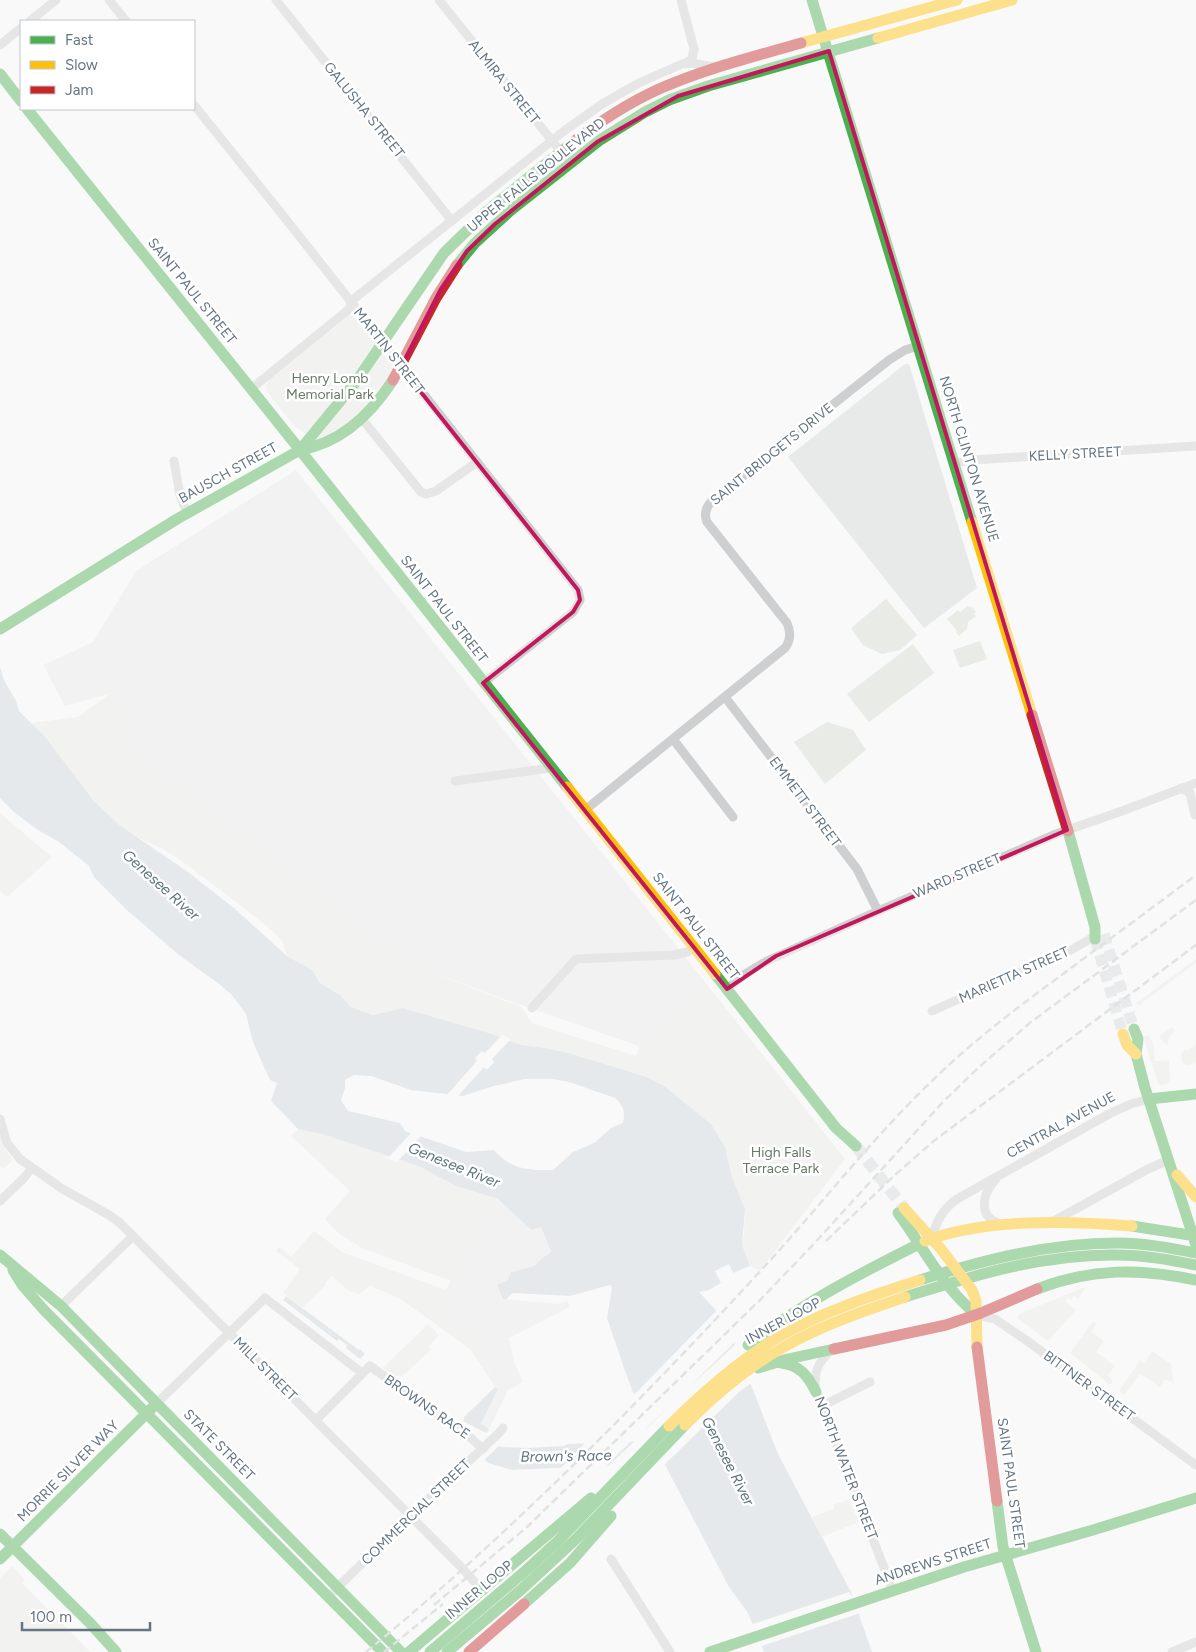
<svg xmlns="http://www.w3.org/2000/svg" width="1196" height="1652" font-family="Figtree,sans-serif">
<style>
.built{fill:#e8e9e9}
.green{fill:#e8ebe6}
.water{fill:#ced6d9;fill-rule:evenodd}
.pier{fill:#f9f9f9}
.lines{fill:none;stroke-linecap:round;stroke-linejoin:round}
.secondary-tunnel{stroke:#d4d8dc;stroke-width:11;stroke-dasharray:11 5.5;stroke-linecap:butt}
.primary-tunnel{stroke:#d4d8dc;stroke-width:12;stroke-dasharray:12 6;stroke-linecap:butt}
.street{stroke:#cecfd0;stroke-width:9}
.fast{stroke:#4caf50;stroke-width:11}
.slow{stroke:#ffc107;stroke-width:11}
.jam{stroke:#c62828;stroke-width:11}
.rail{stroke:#c3c5c6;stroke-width:2.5;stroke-dasharray:8 4;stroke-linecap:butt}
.marked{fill:none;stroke:#c2185b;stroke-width:4;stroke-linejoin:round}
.labels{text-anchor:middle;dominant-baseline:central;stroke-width:5;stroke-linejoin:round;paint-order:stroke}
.street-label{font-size:14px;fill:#657683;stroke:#fff}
.park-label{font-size:14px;fill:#687a64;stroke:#fff}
.water-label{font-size:15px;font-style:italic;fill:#60757c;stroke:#fff}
</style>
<rect width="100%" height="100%" fill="#f9f9f9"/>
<g class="built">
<path d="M905 364H909L977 588 924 628 788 457Z"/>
<path d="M296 470 710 988 639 1046 495 996 407 962 275 860 161 776 128 738 112 693 65 706 43 665 93 642 136 571Z"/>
<path d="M498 1199 531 1230 541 1227 551 1252 541 1259 534 1266 511 1272 508 1280 497 1286 506 1299 557 1304 567 1301 570 1307 509 1338 514 1361 523 1382 508 1390 489 1429 481 1425 498 1389 494 1388 481 1344 437 1305Z"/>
</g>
<g class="green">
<path d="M350 315 353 316 392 364C392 375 383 383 377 391 372 396 370 402 367 408 356 424 335 433 318 442L294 426 268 393 266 386 269 380Z"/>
<path d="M886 599 917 635 900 650 882 654 863 645 851 628Z"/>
<path d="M968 606 970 608 972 607 976 612 974 614 976 616 968 622 967 629 959 636 956 633 957 631 947 619 958 610 960 612Z"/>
<path d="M980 641 987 659 960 668 953 650Z"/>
<path d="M913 644 934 673 869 722 847 694Z"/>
<path d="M112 692 128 738 161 776 275 860 407 962 521 1007 532 1023 636 1056 639 1046 710 988 845 1159 760 1271 750 1266 742 1245 744 1233 745 1209 732 1177 725 1147 711 1124 663 1085 644 1076 572 1054 546 1048 521 1045 489 1033 404 1008 373 1015 351 1007 340 995 320 983 312 970 287 956 282 941 268 927C238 904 208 880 177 858 159 845 135 839 118 824 83 795 62 754 30 723L78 717Z"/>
<path d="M827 722 853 730 866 750 825 784 794 742Z"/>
<path d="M0 813 52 857 7 897 0 891Z"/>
<path d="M1196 959V963L1138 1006 1136 1003Z"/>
<path d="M1172 1027 1175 1031 1169 1037 1167 1046 1159 1036Z"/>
<path d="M1148 1035 1153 1042 1155 1061 1169 1060 1170 1080 1168 1084 1160 1085 1158 1083 1143 1037Z"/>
<path d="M1196 1044V1062L1189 1065H1185L1182 1061 1181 1054 1185 1049 1187 1051Z"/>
<path d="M298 1129 322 1134 418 1166 456 1186 498 1199 451 1281 362 1248 339 1234 325 1219 350 1191 291 1136Z"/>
<path d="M0 1134 5 1150 13 1160 3 1169 0 1166Z"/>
<path d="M314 1231 342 1252 446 1290 437 1305 481 1344 492 1382 470 1349 399 1298 370 1286 359 1294 349 1291 332 1276 325 1283 326 1285 303 1308 283 1293 300 1269 276 1251 279 1247 291 1257Z"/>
<path d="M1085 1287V1289L1078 1299 1074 1296 1071 1300 1068 1297 1065 1301 1076 1310 1048 1341 1017 1318 1019 1314Z"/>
<path d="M1093 1321 1097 1324 1091 1332 1104 1341 1096 1352 1115 1366 1108 1375 1113 1381 1110 1385 1070 1353Z"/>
<path d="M428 1324 439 1335 428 1347 431 1350 401 1377 398 1374 396 1377 383 1368Z"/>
<path d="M1152 1351 1171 1364 1174 1384 1165 1379 1160 1387 1140 1374 1124 1395 1119 1391 1140 1360 1144 1363Z"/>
<path d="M849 1499 859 1522 822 1537 812 1517 834 1509 833 1505Z"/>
<path d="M12 1566 25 1580 22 1583 24 1585 90 1652H0V1578Z"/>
</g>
<g class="water">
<path d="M0 667 4 680 16 701 19 711 45 737 94 801 118 824 188 872 234 908 287 956 312 970 320 983 340 995 351 1007 373 1015 403 1008 489 1033 521 1045 546 1048 572 1054 644 1076 663 1085 711 1124 725 1147 732 1177 745 1209 742 1245 750 1266 733 1273 729 1264 715 1271 721 1283 709 1290 699 1292 715 1309 736 1346 778 1454 851 1592 872 1652H764L748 1613 729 1587 664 1463 512 1470 488 1463 462 1440 464 1417 494 1388 498 1389 481 1424 489 1429 487 1433 501 1447 528 1448 564 1446 567 1444 652 1441 626 1374 607 1318 612 1287 610 1285 570 1296 513 1293 506 1299H503L497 1285 508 1280 511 1272 534 1266 541 1259 551 1252 541 1227 531 1230 498 1199 456 1186 418 1166 322 1134 298 1129 271 1101 277 1083 270 1080 260 1058 253 1042 246 1014 231 994 219 984 179 955 128 911 94 877 89 866 59 842 38 830 15 813 0 798ZM354 1075 371 1076 411 1090 463 1096 494 1086 525 1079H552L569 1082 615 1098C624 1105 625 1113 623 1123L611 1128 594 1143 573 1152 553 1170C529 1170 511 1170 494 1150L466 1152 405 1131 400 1123 348 1111 341 1100 345 1088V1080Z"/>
<path d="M286 1296 359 1350 360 1349 365 1354 360 1359 346 1348 347 1345 339 1339 337 1341 283 1300Z"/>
</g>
<g class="pier">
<path d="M502 1035 511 1039 492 1059 494 1062 487 1070 484 1067 456 1098 446 1096 477 1061 475 1058 482 1051 485 1053Z"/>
<path d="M413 1131 422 1135 397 1162 384 1157 385 1156 388 1158Z"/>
<path d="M718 1309 736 1341 685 1391 737 1343 753 1382 740 1391 663 1466 606 1468 636 1440 649 1439 644 1431 676 1400 644 1430 632 1397Z"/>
<path d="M461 1420 486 1433 488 1431 501 1444 482 1462 460 1441Z"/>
<path d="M587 1441H631L603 1469H560Z"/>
<path d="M849 1592 857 1602 860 1613 759 1647 750 1625Z"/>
</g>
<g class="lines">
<g class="secondary-tunnel">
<path d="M1104 934 1134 1029"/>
<path d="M1095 939 1123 1034"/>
</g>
<path class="primary-tunnel" d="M856 1146 904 1208"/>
<g class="street">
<path d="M109 0 126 21"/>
<path d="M276 0 452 221"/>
<path d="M439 0 570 163"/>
<path d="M681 0 694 49 692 59 686 63"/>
<path d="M30 21 56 0"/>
<path d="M0 45 21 28"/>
<path d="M194 105 281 213 578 590 580 600 573 612 483 683"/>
<path d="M350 302 564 131 602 104 639 83 682 64 692 63 714 67"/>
<path d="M251 389 353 306"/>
<path d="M362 419 421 492 426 494 436 491 477 462"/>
<path d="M174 461 180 495 187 513"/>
<path d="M954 463 972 460 1196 446"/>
<path d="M725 697 857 869 878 911"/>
<path d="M673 739 733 817"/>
<path d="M455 781 551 768"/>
<path d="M1181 788 1190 793 1195 815"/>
<path d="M585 810 785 648C791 640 791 632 787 623L707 522C703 512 707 505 714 499L889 360 905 350 918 346"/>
<path d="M727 989 745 974 767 961 878 911 1056 834 1122 811 1196 783"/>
<path d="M532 1008 576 959 674 955 687 952 694 948"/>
<path d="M932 1011 1073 949 1095 936"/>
<path d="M0 1119 7 1143 20 1159 61 1188 109 1215 120 1223 461 1567 482 1590"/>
<path d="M996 1179C982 1194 977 1217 1001 1224"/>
<path d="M0 1201 23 1179 32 1168"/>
<path d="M1052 1222 1148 1169 1169 1160"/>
<path d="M931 1239C937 1222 941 1210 957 1199L1109 1114 1131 1104 1149 1099"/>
<path d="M61 1306 133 1236"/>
<path d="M977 1315 995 1319 1026 1340 1196 1465"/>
<path d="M831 1351C817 1362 813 1375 816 1392L893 1591"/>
<path d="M157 1403 265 1298 362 1373"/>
<path d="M822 1406 870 1382"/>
<path d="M316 1420 370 1366 472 1439 483 1449"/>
<path d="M611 1559 670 1652"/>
<path d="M334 1591 410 1516 499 1433 503 1428"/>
<path d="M1172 1652 1196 1642"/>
</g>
<g class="fast">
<path d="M812 0 972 522"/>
<path d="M0 74 21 101"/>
<path d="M27 109 300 450"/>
<path d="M457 265 475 243 510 211 600 140 645 112 669 100 708 86 878 38"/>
<path d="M300 450 567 787"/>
<path d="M300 450 355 383 444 253 487 211 568 146"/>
<path d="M0 629 177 519 300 450C341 443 371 414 393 380"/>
<path d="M1068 831 1095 927V939"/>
<path d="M715 974 836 1128 856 1146"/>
<path d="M1134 1029 1138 1039 1136 1054 1145 1088 1196 1245"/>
<path d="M1149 1099 1196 1094"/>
<path d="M898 1213C924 1248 942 1287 977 1315"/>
<path d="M1132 1226 1196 1236"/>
<path d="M0 1255 61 1306 401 1652"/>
<path d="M13 1270 23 1286 44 1310 383 1652"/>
<path d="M920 1280C984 1260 1049 1243 1117 1243 1144 1243 1170 1248 1196 1253"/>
<path d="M1037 1289C1092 1268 1139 1268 1196 1280"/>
<path d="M905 1297C975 1275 1043 1254 1117 1255 1144 1255 1170 1260 1196 1265"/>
<path d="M748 1345C801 1304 859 1274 919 1244"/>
<path d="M781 1363C800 1365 808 1376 816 1392"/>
<path d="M758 1368 788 1359 834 1349"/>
<path d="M997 1501 1003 1547 1036 1652"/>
<path d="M0 1534 91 1624 116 1652"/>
<path d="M0 1559 153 1407"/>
<path d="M482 1590 591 1498"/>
<path d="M524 1604 570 1563 611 1516"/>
<path d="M409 1652 482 1590"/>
<path d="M430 1652 523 1573 559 1540 669 1426"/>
<path d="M447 1652 522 1589 576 1539 685 1425"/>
<path d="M710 1652 964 1567 1093 1530 1196 1498"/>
</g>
<g class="slow">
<path d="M878 38 1012 0"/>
<path d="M801 43 957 0"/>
<path d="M972 522 1032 715"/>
<path d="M567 787 715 974"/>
<path d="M1123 1034 1127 1045 1136 1054"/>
<path d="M1177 1175 1196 1197"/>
<path d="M904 1208 941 1249 972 1290 976 1301 977 1347"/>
<path d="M925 1241C985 1218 1069 1221 1132 1226"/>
<path d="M685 1425C715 1395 747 1367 784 1347 822 1325 864 1311 905 1297"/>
<path d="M669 1426C703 1392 740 1359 782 1335 825 1311 873 1295 920 1280"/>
</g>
<g class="jam">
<path d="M568 146C596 124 626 104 659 89 704 69 753 57 801 43"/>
<path d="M393 380 436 298 457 265"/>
<path d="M1032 715 1068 831"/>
<path d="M977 1347 997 1501"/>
<path d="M834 1349 946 1325 981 1313 1037 1289"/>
<path d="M469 1652 524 1604"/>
</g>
<g class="rail">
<path d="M826 1241 896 1174 935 1140 1196 945"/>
<path d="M434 1605 527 1527 760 1300 811 1247 943 1102 978 1068 1031 1022 1196 900"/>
<path d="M366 1652C509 1535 640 1402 765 1266 822 1204 873 1137 934 1079 974 1040 1018 1007 1063 974 1107 941 1152 908 1196 875"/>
<path d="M384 1652 443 1604"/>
</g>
</g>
<path d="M0 0H1196V1652H0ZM829 51 1067 830 776 956 727 989 483 683 573 612 580 600 578 590 401 367 441 289 467 251 495 224 597 142 678 96Z" fill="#f9f9f9" fill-opacity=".55" fill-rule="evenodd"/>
<path class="marked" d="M829 51 1067 830 776 956 727 989 483 683 573 612 580 600 578 590 401 367 441 289 467 251 495 224 597 142 678 96Z"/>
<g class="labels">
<g class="street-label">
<text transform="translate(504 82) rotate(51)">ALMIRA STREET</text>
<text transform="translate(364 110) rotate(51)">GALUSHA STREET</text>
<text transform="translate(536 175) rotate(-39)">UPPER FALLS BOULEVARD</text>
<text transform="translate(192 291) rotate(51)">SAINT PAUL STREET</text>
<text transform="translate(389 351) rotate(52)">MARTIN STREET</text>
<text transform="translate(772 454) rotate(-39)">SAINT BRIDGETS DRIVE</text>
<text transform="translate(1075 454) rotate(-3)">KELLY STREET</text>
<text transform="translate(969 459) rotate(73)">NORTH CLINTON AVENUE</text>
<text transform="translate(228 473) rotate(-29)">BAUSCH STREET</text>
<text transform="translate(444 609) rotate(52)">SAINT PAUL STREET</text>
<text transform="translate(805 802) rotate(53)">EMMETT STREET</text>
<text transform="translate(957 876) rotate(-23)">WARD STREET</text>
<text transform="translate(696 926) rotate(52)">SAINT PAUL STREET</text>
<text transform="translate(1014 975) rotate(-24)">MARIETTA STREET</text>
<text transform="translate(1061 1125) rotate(-29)">CENTRAL AVENUE</text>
<text transform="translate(783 1321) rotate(-28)">INNER LOOP</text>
<text transform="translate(265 1369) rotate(45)">MILL STREET</text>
<text transform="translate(1089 1386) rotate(36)">BITTNER STREET</text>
<text transform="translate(427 1407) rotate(35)">BROWNS RACE</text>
<text transform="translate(219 1445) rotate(45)">STATE STREET</text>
<text transform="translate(846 1468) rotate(69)">NORTH WATER STREET</text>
<text transform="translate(68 1471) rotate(-45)">MORRIE SILVER WAY</text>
<text transform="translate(1011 1483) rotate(82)">SAINT PAUL STREET</text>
<text transform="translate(416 1512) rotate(-44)">COMMERCIAL STREET</text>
<text transform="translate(933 1562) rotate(-18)">ANDREWS STREET</text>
<text transform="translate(479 1590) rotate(-40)">INNER LOOP</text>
</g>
<g class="park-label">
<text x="330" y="378">Henry Lomb<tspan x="330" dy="16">Memorial Park</tspan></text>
<text x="781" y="1152">High Falls<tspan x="781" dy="16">Terrace Park</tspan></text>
</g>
<g class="water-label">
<text transform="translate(161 885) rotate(42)">Genesee River</text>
<text transform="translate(454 1165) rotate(22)">Genesee River</text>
<text transform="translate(566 1456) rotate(-1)">Brown's Race</text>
<text transform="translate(728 1461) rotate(63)">Genesee River</text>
</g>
</g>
<rect x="20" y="20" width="175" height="90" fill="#ffffff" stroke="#c1c8cd"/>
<rect x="30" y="36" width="25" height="8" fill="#4caf50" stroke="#c1c8cd"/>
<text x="65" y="45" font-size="15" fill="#657683">Fast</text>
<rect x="30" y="61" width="25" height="8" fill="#ffc107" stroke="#c1c8cd"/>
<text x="65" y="70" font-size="15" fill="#657683">Slow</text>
<rect x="30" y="86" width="25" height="8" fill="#c62828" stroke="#c1c8cd"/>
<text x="65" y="95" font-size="15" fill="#657683">Jam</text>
<path d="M22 1622v8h128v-8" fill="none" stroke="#657683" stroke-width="2.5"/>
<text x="30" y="1622" font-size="15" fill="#657683" stroke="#ffffff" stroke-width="4" paint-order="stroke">100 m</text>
</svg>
